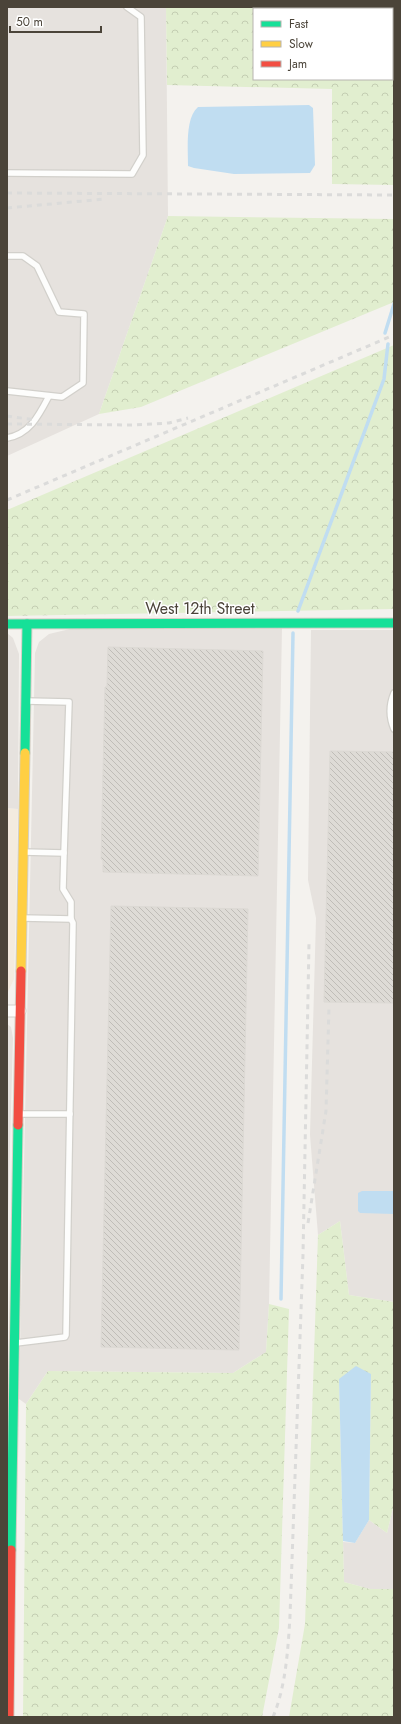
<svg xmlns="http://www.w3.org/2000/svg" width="401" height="1724" font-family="Jost,sans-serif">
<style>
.commercial{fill:#f3ebdf}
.industrial{fill:#e6e2de}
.forest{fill:url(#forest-crowns);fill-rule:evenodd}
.water{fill:#c0ddf1}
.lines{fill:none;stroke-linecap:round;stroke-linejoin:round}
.stream{stroke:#c0ddf1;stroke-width:3.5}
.building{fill:url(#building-back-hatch);stroke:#dcd9d4}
.lane-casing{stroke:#d2d0cb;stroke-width:8}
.street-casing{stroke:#d2d0cb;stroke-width:13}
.fast-casing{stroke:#d3cfc5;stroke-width:11}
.slow-casing{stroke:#d3cfc5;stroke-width:11}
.jam-casing{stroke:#d3cfc5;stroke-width:11}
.lane{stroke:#fdfdfc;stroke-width:5.5}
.street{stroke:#fdfdfc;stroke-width:11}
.fast{stroke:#16e098;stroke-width:9}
.slow{stroke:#ffcf43;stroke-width:9}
.jam{stroke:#f24e42;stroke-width:9}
.rail{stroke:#dbdbda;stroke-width:3;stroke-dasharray:5 5;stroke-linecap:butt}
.labels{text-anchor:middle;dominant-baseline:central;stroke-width:3;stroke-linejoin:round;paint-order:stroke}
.street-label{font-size:16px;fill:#4b4439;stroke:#fff}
</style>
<defs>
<pattern id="forest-crowns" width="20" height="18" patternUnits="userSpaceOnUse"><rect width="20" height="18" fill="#e1eecf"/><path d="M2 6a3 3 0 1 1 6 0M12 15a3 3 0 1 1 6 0" fill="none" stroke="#c3cdb2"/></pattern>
<pattern id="building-back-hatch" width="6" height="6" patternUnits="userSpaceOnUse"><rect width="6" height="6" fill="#dedbd6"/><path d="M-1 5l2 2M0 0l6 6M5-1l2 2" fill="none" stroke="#c0bdb8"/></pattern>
</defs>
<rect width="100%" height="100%" fill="#f4f2ee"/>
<path class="commercial" d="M7 808 18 809 14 979 7 994Z"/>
<g class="industrial">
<path d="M7 7H166L168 216 99 414 7 456Z"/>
<path d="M282 628 269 1304 266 1352 233 1373 48 1371 26 1404 19 1399 35 653 39 642 49 634 70 629Z"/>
<path d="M311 630H394V1302L349 1295 340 1221 318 1235 310 1135 316 918 308 880Z"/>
<path d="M7 633 13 638 19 654 18 809 7 808Z"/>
<path d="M7 1024 11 1027 13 1038 7 1250Z"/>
<path d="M394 1494V1589H370L344 1582 343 1542 355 1543 369 1520 387 1533 393 1508Z"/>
</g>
<g class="forest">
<path d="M166 7H394V185L332 184V89L167 85ZM254 9H392V79H254Z"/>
<path d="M168 216 394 219V302L141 407 99 414Z"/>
<path d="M394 345V609L7 616V510Z"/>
<path d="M340 1221 349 1295 394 1302V1494L393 1508 387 1533 369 1520 371 1374 339 1379 344 1582 370 1589H394V1717H289L305 1624 318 1235Z"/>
<path d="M269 1304 289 1309 279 1628 262 1717H23L26 1404 48 1371 233 1373 266 1352Z"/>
</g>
<g class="water">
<path d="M309 105 313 108 315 165 310 173 234 174 194 168 188 166C188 149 185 118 198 107Z"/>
<path d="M362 1191H394V1214L360 1213 358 1211V1193Z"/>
<path d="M356 1366 371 1374 369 1520 355 1543 343 1541 339 1379Z"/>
</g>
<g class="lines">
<g class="stream">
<path d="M385 333 394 304"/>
<path d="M298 611 384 379 388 344"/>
<path d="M281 1299 293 633"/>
</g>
</g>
<g class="building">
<path d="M108 647 263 651 258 876 103 872V860L101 859 105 687H107Z"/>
<path d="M330 751 394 752V1003L324 1002Z"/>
<path d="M111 906 248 909 239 1350 101 1347Z"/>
</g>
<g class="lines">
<g class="lane-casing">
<g id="lane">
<path d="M7 173 132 174 143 155 141 17 127 7"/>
<path d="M7 256H23L37 266 59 312 84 314 83 383 62 397 7 391"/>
<path d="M7 438C30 434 39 415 49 396"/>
<path d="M394 693C389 705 389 717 394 729"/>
<path d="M23 852 64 853 69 702 26 701"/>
<path d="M64 853 63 889 71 902V919"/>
<path d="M19 1114H70"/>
<path d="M16 1343 65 1337 66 1335 73 923 71 919 22 918"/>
</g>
</g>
<g class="street-casing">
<path id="street" d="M7 1011H20"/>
</g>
<g class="fast-casing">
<g id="fast">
<path d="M7 624 394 623"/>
<path d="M25 753 27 624"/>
<path d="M11 1550 18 1125"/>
</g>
</g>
<g class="slow-casing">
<path id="slow" d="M21 971 25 753"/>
</g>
<g class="jam-casing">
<g id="jam">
<path d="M18 1125 21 971"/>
<path d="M9 1717 11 1550"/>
</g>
</g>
<use href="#lane" class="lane"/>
<use href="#street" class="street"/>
<use href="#fast" class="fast"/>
<use href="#slow" class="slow"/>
<use href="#jam" class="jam"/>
<g class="rail">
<path d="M7 193 394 195"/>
<path d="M7 208 105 199"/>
<path d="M7 416 35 420"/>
<path d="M7 424 134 425 169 423 188 418"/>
<path d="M7 500 394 335"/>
<path d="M308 1223 326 1111 329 1007"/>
<path d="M273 1717C286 1686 288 1649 290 1616L303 1255 309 943"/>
</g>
</g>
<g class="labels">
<g class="street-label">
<text x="200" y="608">West 12th Street</text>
</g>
</g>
<rect width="401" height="1724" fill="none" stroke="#4b4439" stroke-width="16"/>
<rect x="253" y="8" width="140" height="72" fill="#ffffff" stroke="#b7b4b0"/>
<rect x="261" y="21" width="20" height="6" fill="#16e098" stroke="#b7b4b0"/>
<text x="289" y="28" font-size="12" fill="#4b4439">Fast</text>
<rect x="261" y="41" width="20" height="6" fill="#ffcf43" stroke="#b7b4b0"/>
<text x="289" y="48" font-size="12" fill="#4b4439">Slow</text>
<rect x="261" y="61" width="20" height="6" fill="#f24e42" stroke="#b7b4b0"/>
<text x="289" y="68" font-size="12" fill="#4b4439">Jam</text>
<path d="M10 26v6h91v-6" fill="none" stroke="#4b4439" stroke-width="2"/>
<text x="16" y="26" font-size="12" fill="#4b4439" stroke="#ffffff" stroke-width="3" paint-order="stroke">50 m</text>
</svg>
